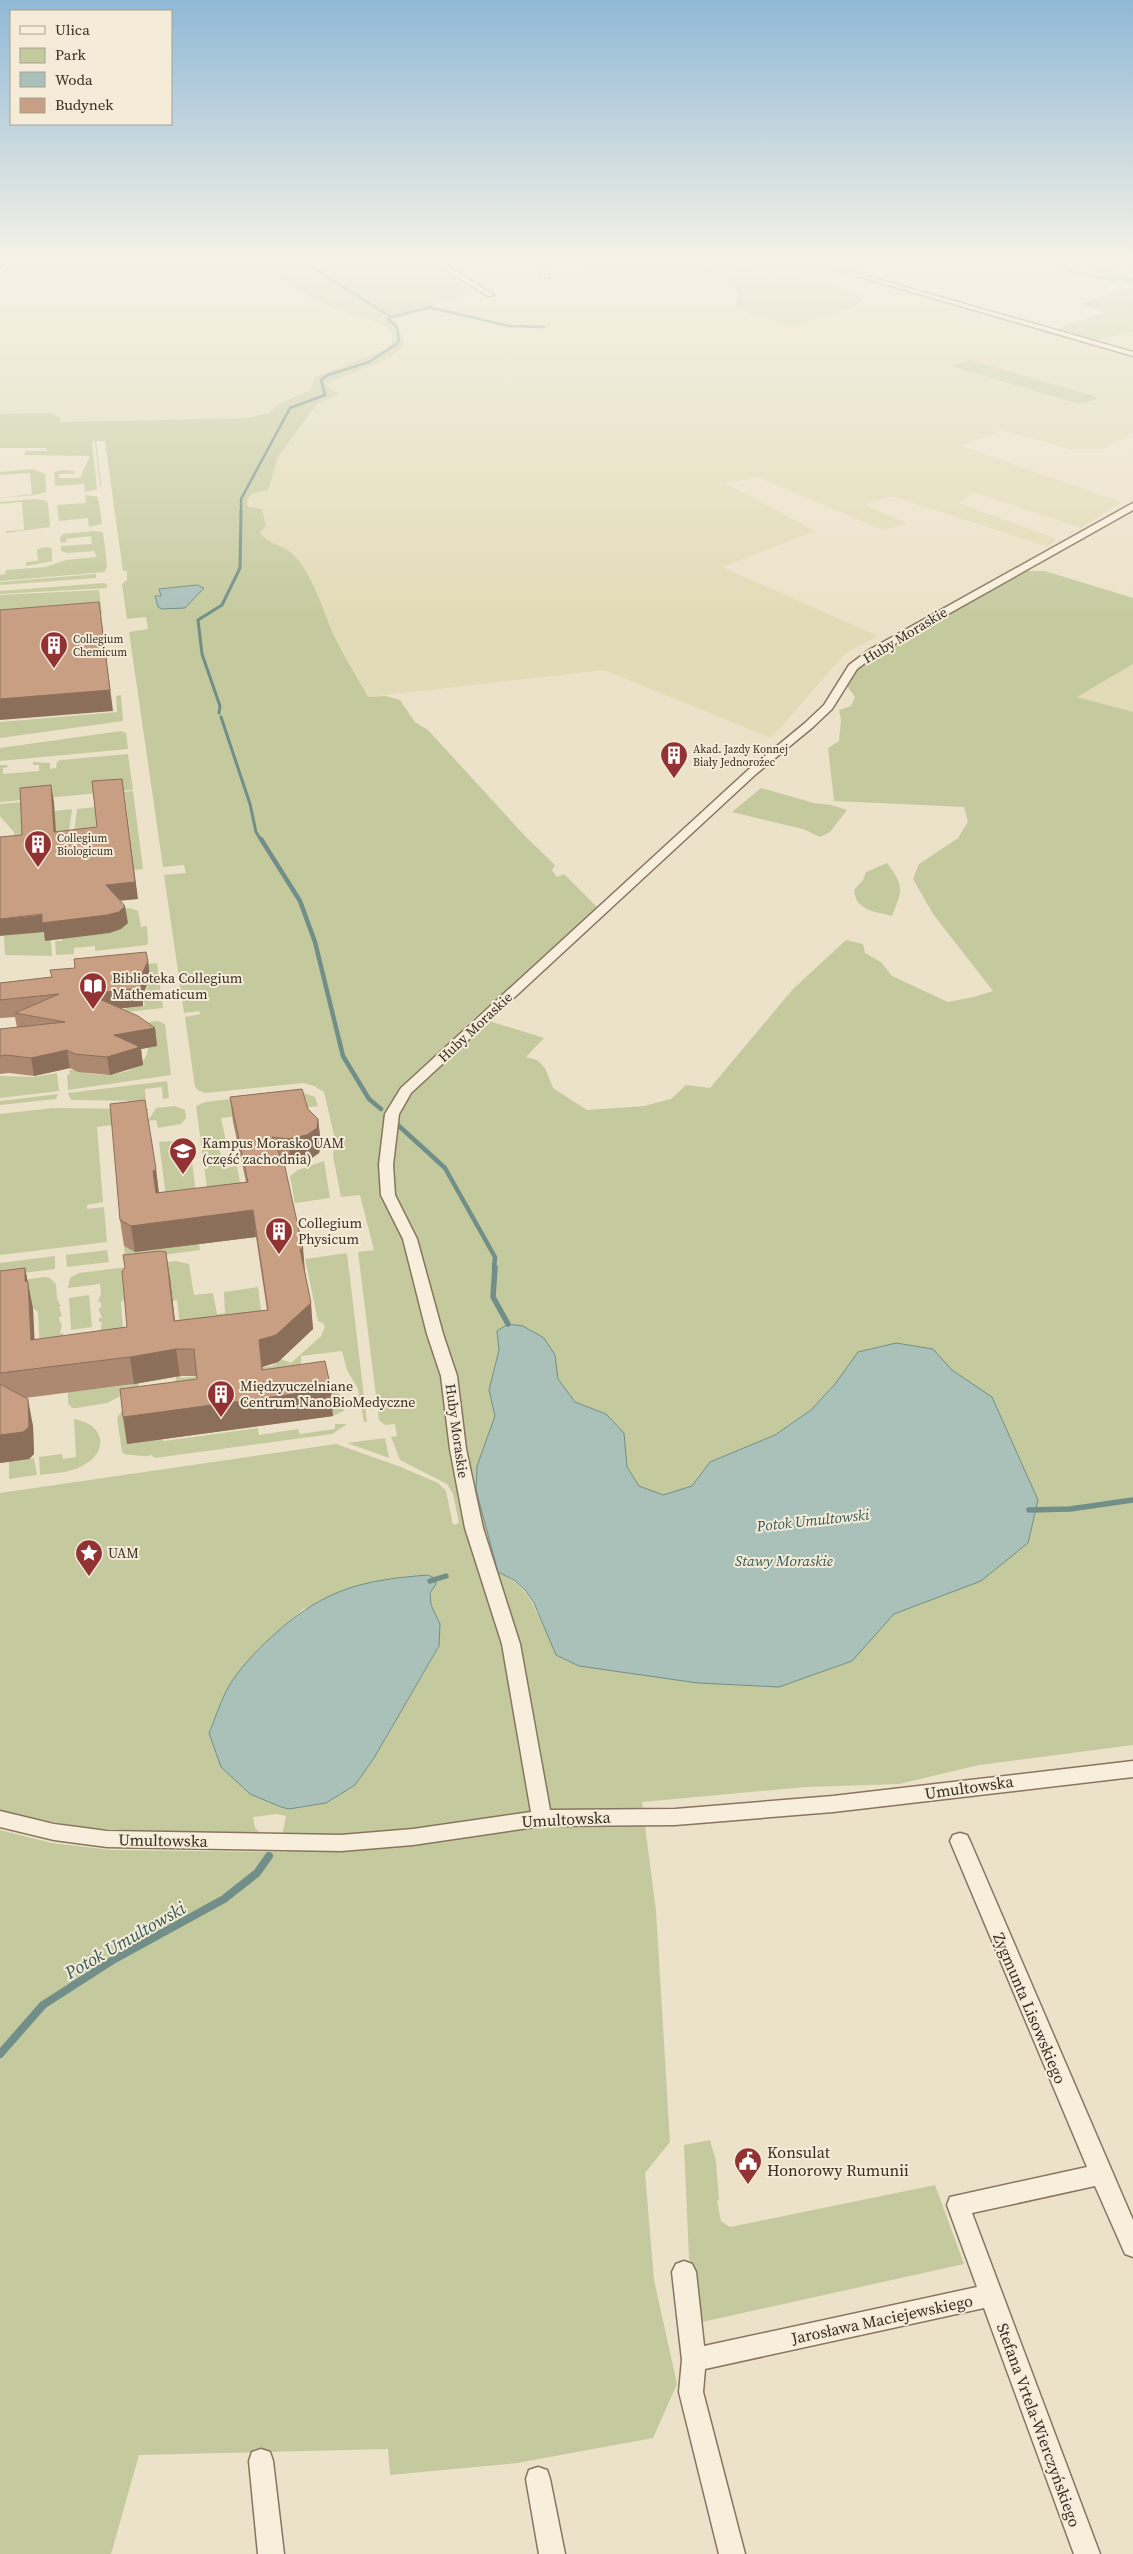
<svg xmlns="http://www.w3.org/2000/svg" width="1133" height="2554" font-family="'Source Serif 4',serif">
<style>
.farmland{fill:#e2dbb7}
.green{fill:#c5ca9e;fill-rule:evenodd}
.water{fill:#aac1ba;stroke:#718f88}
.lines{fill:none;stroke-linecap:round;stroke-linejoin:round}
.stream-far4{stroke:#718f88;stroke-width:2.5}
.stream-far3{stroke:#718f88;stroke-width:3}
.stream-far2{stroke:#718f88;stroke-width:4.5}
.stream-far1{stroke:#718f88;stroke-width:5.5}
.stream{stroke:#718f88;stroke-width:8}
.minor-casing{stroke:#88755f;stroke-width:3}
.minor{fill:#f7efdc;fill-rule:evenodd}
.wall{fill:#ac8970}
.shaded-wall{fill:#8c6f5b}
.building{fill:#c89f82;stroke:#8c6f5b}
.labels{text-anchor:middle;dominant-baseline:central;stroke-width:4;stroke-linejoin:round;paint-order:stroke}
.far-poi-label{font-size:11px;fill:#392d21;stroke:#f4ecd9;text-anchor:start}
.street-label{font-size:14px;fill:#392d21;stroke:#f4ecd9}
.poi-label{font-size:14px;fill:#392d21;stroke:#f4ecd9;text-anchor:start}
.water-label{font-size:15px;font-style:italic;fill:#325856;stroke:#f4ecd9}
.near-street-label{font-size:16px;fill:#392d21;stroke:#f4ecd9}
.near-poi-label{font-size:16px;fill:#392d21;stroke:#f4ecd9;text-anchor:start}
.near-water-label{font-size:18px;font-style:italic;fill:#325856;stroke:#f4ecd9}
</style>
<rect width="100%" height="100%" fill="#ece2c9"/>
<g class="farmland">
<path d="M17 261H299L290 264 291 286 335 309 383 324 391 332 393 341 386 349 369 357 316 377 310 390 279 404 269 413 248 418 62 422 58 416 0 414V277Z"/>
<path d="M634 261H799L1133 358V433L1102 449H1069L1002 430 961 446 1121 502 1081 528 973 492 958 503 1057 539 1048 547 892 496 864 505 907 523 883 530 758 477 725 483 815 531 722 567 878 636 846 653 771 738 604 670 368 697 334 635 311 581 296 556 285 549 265 540 248 507 247 499 253 493 268 490 278 457 317 404 339 394 325 384 381 362 403 337 395 321 454 298 504 290Z"/>
<path d="M1133 331V352L1095 341Z"/>
<path d="M1133 664V712L1076 697Z"/>
</g>
<g class="green">
<path d="M299 261H436L437 264 473 293 454 298 395 320 403 337 404 347 381 362 325 384 339 394 317 404 278 457 268 490 253 493 247 499 248 507 262 509 266 526 260 532C268 546 286 545 296 557 314 579 322 608 333 633 343 655 357 676 368 697L386 696 400 700 415 722 428 730 525 836 555 865 552 870 557 877 564 874 597 907 540 962 464 1027 474 1034 489 1021 544 1038 526 1057 537 1060 545 1068 553 1088 587 1110 644 1106 671 1099 686 1085 710 1088 793 989 846 940 863 944 865 953 881 962 892 976 948 1002 974 997 993 991 933 914 913 879 919 864 958 838 968 822 964 807 834 801 828 748 839 741 841 720 839 710 851 706 855 697 845 683 850 672 870 663V654L887 640 936 617 965 596 1017 571H1045L1133 598V664L1077 697 1133 712V1745L979 1765 899 1784 806 1787 642 1802 656 1911 670 2142 645 2173 654 2280 677 2384 653 2438 517 2463 390 2475 388 2449 139 2455 111 2554H0V1830L52 1843 111 1850 286 1852 307 1837 282 1836 286 1816 277 1814 253 1817 255 1828 264 1836 84 1828 0 1811V1493L336 1444 401 1467 438 1483 446 1491 453 1525 459 1523 453 1494 447 1484 400 1460 391 1437 397 1436 395 1424 385 1425 379 1420 358 1252 374 1250 360 1195 341 1197 333 1156 335 1139 324 1092 314 1086 303 1083 206 1093 199 1091 195 1087 185 1017 200 1014 199 1011 184 1013 164 875 186 873 184 865 163 867 129 632 148 629 146 617 127 619 122 584 127 580V571H123L105 441H96L101 485 100 487 95 441H92L97 489 85 492 84 484 55 486 54 472 62 470 75 471 74 474H60L58 478H80L90 456 24 455 26 451H46L47 448H0V414L51 413 58 416 61 422 248 418 268 413 279 404 310 390 315 377 386 349 393 341 391 332 383 324 335 309 291 286 280 277 290 264ZM883 1392 940 1414 980 1446 954 1544 894 1614 808 1580 747 1565 667 1538 622 1542 591 1555 575 1573 548 1635C532 1605 531 1588 498 1572L490 1545 518 1538 543 1523 548 1503 566 1494 590 1503 671 1517 688 1510 692 1486 710 1462 775 1435 811 1410 843 1396ZM428 1575 435 1578 436 1584 423 1602 427 1633 439 1647 374 1758 355 1785 326 1803 289 1809 250 1794 221 1767 209 1733 231 1682 257 1650 303 1609 369 1592 402 1577Z"/>
<path d="M728 262 768 275 794 274 812 278 856 293 863 300 849 309 794 325H788L736 309 738 294 730 281 697 270Z"/>
<path d="M1133 287V331L1095 341 1053 330 1107 312 1079 304Z"/>
<path d="M970 360 1097 397 1094 400 1079 404 951 366Z"/>
<path d="M33 469 45 474 46 492 35 495 0 498 32 494 30 473 0 475V472Z"/>
<path d="M85 495 98 497 102 524 89 527 88 518 59 521 57 505 86 503Z"/>
<path d="M35 499 44 500 48 503 50 527 6 533V531L24 530 22 502 0 504V502Z"/>
<path d="M93 531 103 532 107 566 105 572 0 581V575L5 574 6 570 46 567 66 560 97 557 94 551 67 553 61 551V546L92 544 91 536 66 539 67 542 61 543 60 538 63 534Z"/>
<path d="M48 547 52 549V561L26 566V562L38 561 37 549Z"/>
<path d="M96 574V578L0 585V582Z"/>
<path d="M103 583 107 584V588L0 594V591Z"/>
<path d="M99 590 102 614 0 622V595Z"/>
<path d="M121 695 123 721 0 738V722L117 712 116 696Z"/>
<path d="M121 731 126 733 128 749 0 761V748Z"/>
<path d="M128 754 133 790 0 802V765H7L8 767 3 768V774L39 771V765H33V762L50 763V769L56 768 57 762 61 760Z"/>
<path d="M761 788 814 803 831 805 847 810 830 832 820 837 803 829 732 812Z"/>
<path d="M133 791 143 869 134 870 125 795H95Z"/>
<path d="M53 799 25 848 15 849 14 832 0 816V804Z"/>
<path d="M96 807 99 844 74 832 77 809Z"/>
<path d="M72 809 69 832 56 841 54 811Z"/>
<path d="M887 863C904 886 903 889 892 916 876 911 856 912 854 890L863 880 866 872Z"/>
<path d="M130 908 138 911 141 927 147 926 148 941 147 945 95 951V946L74 948V954L56 955 55 941H62V938L110 933 121 929 108 910Z"/>
<path d="M45 931V940H51L52 956 5 955 4 936Z"/>
<path d="M157 963 163 1008 126 1012 125 1008 145 1006C141 993 151 986 150 974L76 971Z"/>
<path d="M158 1021 165 1024 171 1075 68 1090 67 1075 70 1074 69 1070C77 1069 84 1073 92 1074 112 1076 146 1073 148 1048L106 1027Z"/>
<path d="M57 1073 59 1091 0 1098V1076L34 1077Z"/>
<path d="M167 1081 169 1098 163 1099 162 1087 145 1089 146 1101 71 1100 68 1093Z"/>
<path d="M298 1091 315 1097 318 1106 221 1118 227 1146 219 1148 224 1168 237 1166 243 1200 208 1195 196 1106 205 1102Z"/>
<path d="M58 1094 56 1099 0 1105V1101Z"/>
<path d="M175 1106 185 1110 186 1118 181 1124 158 1128 156 1120 148 1121 156 1108Z"/>
<path d="M53 1108 149 1109 141 1121 97 1127 103 1202 87 1205V1209L104 1207 107 1242 0 1255V1114Z"/>
<path d="M184 1140 190 1144 196 1194 167 1206 159 1142Z"/>
<path d="M324 1161 330 1198 295 1203 290 1176 298 1170Z"/>
<path d="M199 1244 200 1250 125 1260 124 1246H133L134 1252Z"/>
<path d="M107 1250 109 1262 67 1267 66 1255Z"/>
<path d="M347 1253 367 1422H364L358 1389 347 1370 342 1351 301 1356V1365L175 1382 177 1375 183 1378 272 1366 281 1359 291 1363 321 1336 325 1327 323 1323 318 1321 305 1259Z"/>
<path d="M55 1256V1269L0 1276V1263Z"/>
<path d="M176 1261 189 1264 194 1295 213 1293 217 1314 225 1313 224 1292 258 1287 263 1325 181 1336 177 1300 171 1301 170 1278C155 1276 133 1292 121 1302L124 1342 100 1334 102 1322H99V1318H102L98 1308H101V1302H98L101 1293 100 1284 68 1288 70 1278 79 1273Z"/>
<path d="M45 1277 50 1278 56 1284 57 1299 61 1306 59 1307 62 1316 59 1317 60 1323H62L60 1333H63V1339L40 1353 38 1312 0 1283Z"/>
<path d="M89 1295 92 1327 71 1330 69 1298Z"/>
<path d="M137 1380 140 1381 138 1387 107 1403 77 1408H72L68 1403V1392L130 1385Z"/>
<path d="M337 1387 344 1411 333 1416 328 1388Z"/>
<path d="M123 1409 164 1441 258 1428 259 1435 298 1429 300 1434 335 1429V1424H347L332 1434 155 1458 151 1455C143 1458 135 1454 126 1455L122 1452 117 1418Z"/>
<path d="M74 1419C105 1424 110 1452 82 1466 70 1473 53 1473 40 1475L39 1457 62 1454 63 1459 76 1457Z"/>
<path d="M385 1438 389 1458 347 1443Z"/>
<path d="M34 1458 37 1475 9 1479V1462Z"/>
<path d="M710 2140 716 2161 719 2200 717 2201 721 2221 730 2227 935 2185 964 2264 702 2322 689 2258 684 2145Z"/>
</g>
<g class="water">
<path d="M1070 261 1088 263 1133 279V285L1125 280 1115 279 1114 281 1068 271 1060 266 1062 263 1068 267 1082 269V272L1104 277 1111 276 1091 270 1089 267 1073 265 1077 263Z"/>
<path d="M197 585 204 588 185 608 162 609 158 607 155 596H161L159 589Z"/>
<path d="M508 1324 523 1326 544 1338 555 1355 558 1379 575 1402 606 1414 624 1433 627 1467 639 1486 663 1495 692 1486 710 1462 775 1435 811 1410 835 1384 858 1352 896 1343 933 1349 952 1370 992 1397 1038 1500 1028 1543 981 1581 894 1614 852 1661 779 1687 698 1683 579 1666 556 1655 534 1603 525 1590 514 1580 498 1572 476 1490 477 1466 495 1416 489 1390 499 1350 497 1331Z"/>
<path d="M428 1575 435 1578 436 1584 430 1593 431 1605 440 1624 439 1646 374 1758 355 1785 326 1803 289 1809 281 1807 250 1794 221 1767 209 1733C216 1717 222 1696 232 1681 245 1662 261 1646 278 1631 327 1588 364 1580 428 1575Z"/>
</g>
<g class="lines">
<g class="stream-far4">
<path d="M324 261 310 266 391 317 388 319 397 327 399 341"/>
<path d="M432 308 509 326 544 327"/>
<path d="M391 317 431 307"/>
<path d="M241 512V499L290 408 325 395 321 380 328 375 369 362 398 343"/>
</g>
<g class="stream-far3">
<path d="M219 713 220 706 202 654 198 620 222 605 240 568 241 511"/>
<path d="M221 717 250 804 256 832 261 840"/>
</g>
<g class="stream-far2">
<path d="M261 839 300 901 315 942 343 1056 369 1099 381 1109"/>
<path d="M399 1126 445 1168 495 1257 494 1268"/>
</g>
<g class="stream-far1">
<path d="M495 1267 493 1297 508 1324"/>
<path d="M1029 1510 1070 1509 1133 1500"/>
<path d="M430 1581 446 1576"/>
</g>
<path class="stream" d="M0 2054 43 2005 113 1960 224 1899 257 1873 269 1856"/>
<g class="minor-casing">
<g id="minor">
<path d="M8 261H14L0 275V269Z"/>
<path d="M536 261H542L550 278 542 276Z"/>
<path d="M805 261H814L1133 352V356Z"/>
<path d="M442 263 444 264 494 295 488 296 440 266Z"/>
<path d="M1133 503V510L877 654 857 669 832 709 813 727 756 774 411 1093 399 1114 393 1165 395 1195 417 1239 443 1334 457 1376 466 1449 483 1528 520 1644 550 1810 675 1809 833 1796 1133 1761V1777L833 1812 675 1825 542 1826 413 1845 341 1851 107 1847 54 1840 0 1827V1811L54 1824 107 1831 341 1835 413 1829 531 1812 502 1644 465 1528 450 1449 441 1376 427 1334 403 1239 381 1195 379 1165 385 1114 401 1088 748 770 805 723 824 705 849 665 869 650Z"/>
<path d="M960 1833 967 1835 970 1841 1133 2220V2257L1125 2254 1095 2186 972 2213 1100 2554H1074L984 2308 705 2369 703 2392 745 2554H719L679 2392 682 2360 672 2272 676 2264 684 2261 692 2264 696 2272 704 2346 977 2287 947 2205 950 2197 1087 2167 950 1841 953 1835Z"/>
<path d="M261 2449 270 2452 273 2461 284 2554H258L249 2461 252 2452Z"/>
<path d="M538 2467 547 2470 550 2479 565 2554H539L526 2479 529 2470Z"/>
</g>
</g>
<use href="#minor" class="minor"/>
</g>
<g class="wall">
<path d="M148 961 150 978 143 994V1006L120 1008 155 1028 157 1046 141 1049 143 1065 110 1075 78 1072 70 1068 34 1076 9 1073 0 1074V1029L17 1028 15 1017 0 1018V983L51 977Z"/>
<path d="M230 1097 308 1109 318 1119 321 1145 319 1153 309 1160 291 1165 284 1164 303 1249 305 1271 313 1329 278 1362 262 1367 263 1370 333 1416 127 1444 197 1379V1376H180L134 1384 25 1398 33 1426 34 1454 29 1459 0 1463V1271L25 1268 33 1309 34 1340 127 1327 170 1278 175 1321 267 1310 256 1237 135 1252 124 1246 120 1220 156 1169 159 1193 246 1182 233 1122Z"/>
</g>
<g class="shaded-wall">
<path d="M99 602 113 711 0 720V699Z"/>
<path d="M122 779 138 899 108 902 106 885Z"/>
<path d="M51 785 54 802 57 848 54 832Z"/>
<path d="M125 906 128 923 121 929 110 933 45 941 44 932 0 936V919Z"/>
<path d="M148 961 150 978 143 994V1006L90 1012 88 994 141 976Z"/>
<path d="M155 1028 157 1046 141 1049 143 1065 110 1075 107 1057 114 1035Z"/>
<path d="M67 1050 70 1068 34 1076 31 1058Z"/>
<path d="M318 1119 321 1145 319 1153 309 1160 291 1165 288 1139Z"/>
<path d="M156 1169 159 1195 156 1197 153 1171Z"/>
<path d="M253 1210 256 1237 135 1252 131 1226Z"/>
<path d="M300 1249H303L305 1275Z"/>
<path d="M166 1252 170 1278 178 1348 174 1321Z"/>
<path d="M25 1268 33 1309 36 1367 31 1340 25 1281Z"/>
<path d="M311 1303 313 1329 278 1362 262 1367 265 1397 259 1340Z"/>
<path d="M176 1349 180 1376 134 1384 130 1357Z"/>
<path d="M331 1389 333 1416 127 1444 123 1417Z"/>
<path d="M28 1399 33 1426 34 1454 29 1459 0 1463V1435Z"/>
</g>
<g class="building">
<path d="M99 602 110 690 0 699V610Z"/>
<path d="M122 779 135 882 106 885 125 906 119 912 107 915 42 923V914L0 919V837L22 835 20 788 51 785 54 832 97 827 92 781Z"/>
<path d="M146 952 148 961 141 976V988L88 994 138 1016 155 1028 114 1035 140 1047 107 1057 75 1054 67 1050 31 1058 6 1055 0 1056V1029L65 1022 15 1013 59 994 0 1000V983L52 977 50 970 75 968 74 959Z"/>
<path d="M302 1089 308 1109 318 1119 317 1128 307 1135 288 1139 272 1137 285 1167 303 1249H300L311 1303 276 1335 259 1340 262 1370 325 1361 331 1389 123 1417 120 1389 197 1379 194 1349H176L130 1357 0 1373V1271L25 1268V1281L28 1282 31 1340 127 1327 122 1271 125 1268 123 1255 160 1251 166 1252 174 1321 268 1310 253 1210 131 1226 120 1220 110 1104 145 1100 156 1169 153 1171 156 1193 248 1182 230 1097Z"/>
<path d="M0 1384 28 1399 29 1427 23 1432 0 1435Z"/>
</g>
<linearGradient id="sky" x2="0" y2="1"><stop stop-color="#8fb9d6"/><stop offset="0.42" stop-color="#f6f2e7"/><stop offset="1" stop-color="#f6f2e7" stop-opacity="0"/></linearGradient>
<rect width="1133" height="618" fill="url(#sky)"/>
<defs>
<g id="building-pin" transform="scale(1.4375)"><path d="M0 17L-7.5 6A9.5 9.5 0 1 1 7.5 6Z" fill="#933233" stroke="#f4ecd9"/><path d="M-4-6H4V6H1V3H-1V6H-4ZM-2.5-4.3h1.7v1.8h-1.7ZM.8-4.3h1.7v1.8H.8ZM-2.5-1h1.7V.8h-1.7ZM.8-1h1.7V.8H.8Z" fill="#fff"/></g>
<g id="library-pin" transform="scale(1.4375)"><path d="M0 17L-7.5 6A9.5 9.5 0 1 1 7.5 6Z" fill="#933233" stroke="#f4ecd9"/><path d="M-6-4Q-3-5.5-.7-3.5V5Q-3 3-6 4ZM6-4Q3-5.5 .7-3.5V5Q3 3 6 4Z" fill="#fff"/></g>
<g id="university-pin" transform="scale(1.4375)"><path d="M0 17L-7.5 6A9.5 9.5 0 1 1 7.5 6Z" fill="#933233" stroke="#f4ecd9"/><path d="M0-5L7-2L0 1L-7-2ZM-4 1L0 2.5L4 1V4Q0 6-4 4Z" fill="#fff"/></g>
<g id="sight-pin" transform="scale(1.4375)"><path d="M0 17L-7.5 6A9.5 9.5 0 1 1 7.5 6Z" fill="#933233" stroke="#f4ecd9"/><path d="M0-6L1.8-2.2L6-1.7L2.9 1.2L3.7 5.4L0 3.3L-3.7 5.4L-2.9 1.2L-6-1.7L-1.8-2.2Z" fill="#fff"/></g>
<g id="civic-pin" transform="scale(1.4375)"><path d="M0 17L-7.5 6A9.5 9.5 0 1 1 7.5 6Z" fill="#933233" stroke="#f4ecd9"/><path d="M-.6-6.5H3V-4.5H.6V-3L4-1V1h2V6H-6V1h2V-1L-.6-3ZM-1.2 2.5V6h2.4V2.5Z" fill="#fff"/></g>
</defs>
<g fill-rule="evenodd">
<use href="#building-pin" x="54" y="645"/>
<use href="#building-pin" x="674" y="755"/>
<use href="#building-pin" x="38" y="844"/>
<use href="#library-pin" x="93" y="986"/>
<use href="#university-pin" x="183" y="1151"/>
<use href="#building-pin" x="279" y="1231"/>
<use href="#building-pin" x="221" y="1394"/>
<use href="#sight-pin" x="89" y="1553"/>
<use href="#civic-pin" x="748" y="2161"/>
</g>
<g class="labels">
<g class="far-poi-label">
<text x="73" y="639">Collegium<tspan x="73" dy="13">Chemicum</tspan></text>
<text x="693" y="749">Akad. Jazdy Konnej<tspan x="693" dy="13">Biały Jednorożec</tspan></text>
<text x="57" y="838">Collegium<tspan x="57" dy="13">Biologicum</tspan></text>
</g>
<g class="street-label">
<text transform="translate(905 635) rotate(-31)">Huby Moraskie</text>
<text transform="translate(475 1027) rotate(-43)">Huby Moraskie</text>
<text transform="translate(457 1431) rotate(82)">Huby Moraskie</text>
</g>
<g class="poi-label">
<text x="112" y="978">Biblioteka Collegium<tspan x="112" dy="16">Mathematicum</tspan></text>
<text x="202" y="1143">Kampus Morasko UAM<tspan x="202" dy="16">(część zachodnia)</tspan></text>
<text x="298" y="1223">Collegium<tspan x="298" dy="16">Physicum</tspan></text>
<text x="240" y="1386">Międzyuczelniane<tspan x="240" dy="16">Centrum NanoBioMedyczne</tspan></text>
<text x="108" y="1553">UAM</text>
</g>
<g class="water-label">
<text transform="translate(813 1520) rotate(-6)">Potok Umultowski</text>
<text x="784" y="1560">Stawy Moraskie</text>
</g>
<g class="near-street-label">
<text transform="translate(969 1787) rotate(-8)">Umultowska</text>
<text transform="translate(566 1819) rotate(-3)">Umultowska</text>
<text transform="translate(163 1840) rotate(1)">Umultowska</text>
<text transform="translate(1030 2008) rotate(67)">Zygmunta Lisowskiego</text>
<text transform="translate(882 2319) rotate(-12)">Jarosława Maciejewskiego</text>
<text transform="translate(1039 2425) rotate(70)">Stefana Vrtela-Wierczyńskiego</text>
</g>
<g class="near-poi-label">
<text x="767" y="2152">Konsulat<tspan x="767" dy="18">Honorowy Rumunii</tspan></text>
</g>
<g class="near-water-label">
<text transform="translate(125 1940) rotate(-30)">Potok Umultowski</text>
</g>
</g>
<rect x="10" y="10" width="162" height="115" fill="#f4ecd9" stroke="#a9a08f"/>
<rect x="20" y="26" width="25" height="8" fill="#f7efdc" stroke="#a9a08f"/>
<text x="55" y="35" font-size="15" fill="#392d21">Ulica</text>
<rect x="20" y="48" width="25" height="15" fill="#c5ca9e" stroke="#a9a08f"/>
<text x="55" y="60" font-size="15" fill="#392d21">Park</text>
<rect x="20" y="72" width="25" height="15" fill="#aac1ba" stroke="#a9a08f"/>
<text x="55" y="85" font-size="15" fill="#392d21">Woda</text>
<rect x="20" y="98" width="25" height="15" fill="#c89f82" stroke="#a9a08f"/>
<text x="55" y="110" font-size="15" fill="#392d21">Budynek</text>
</svg>
